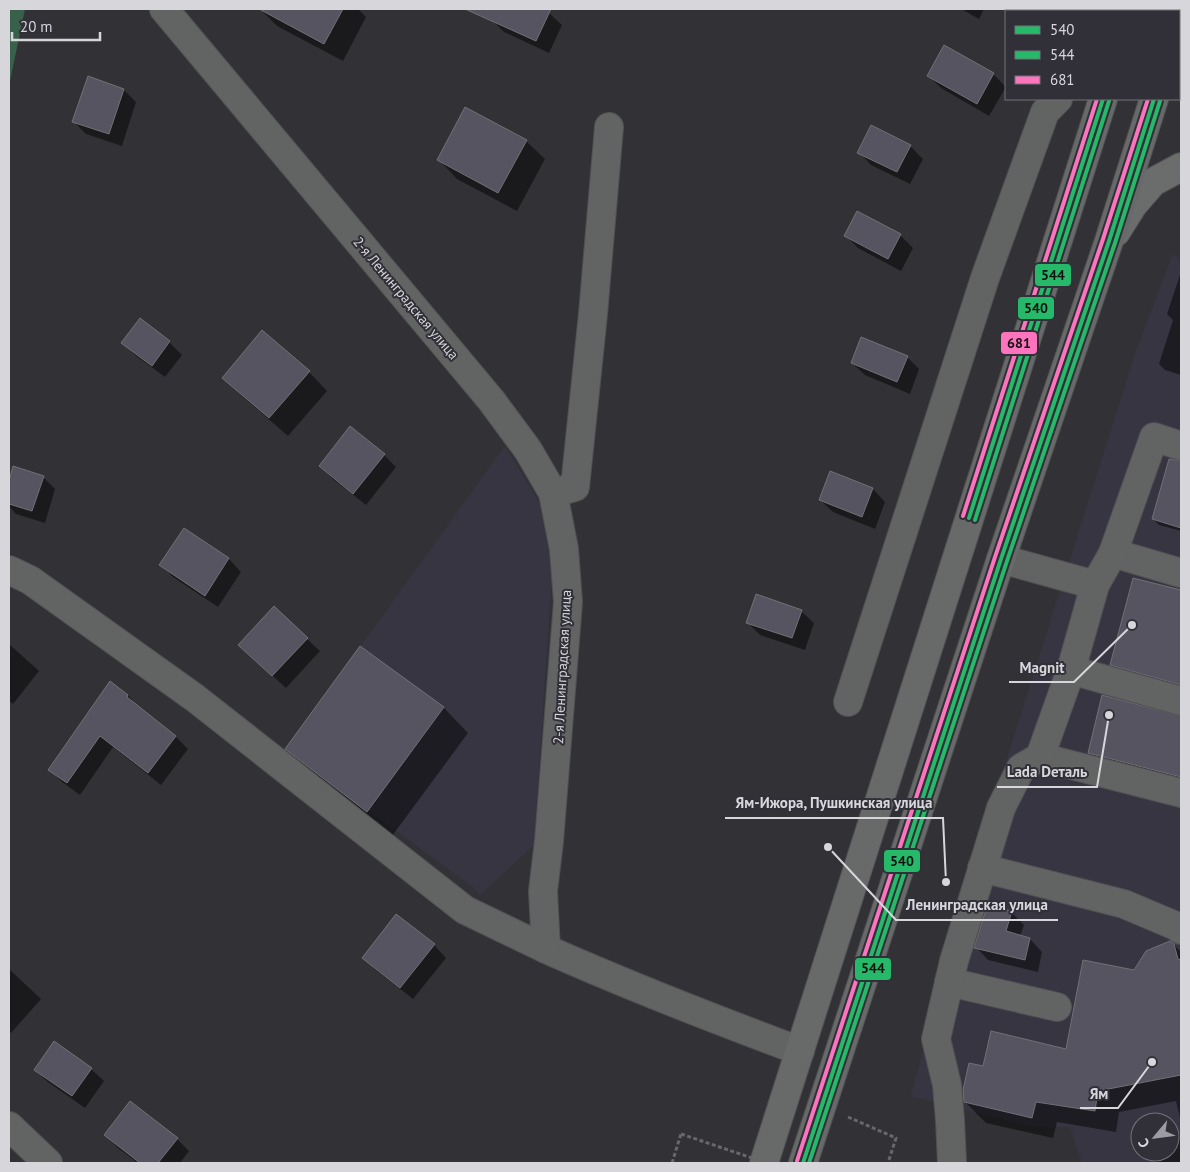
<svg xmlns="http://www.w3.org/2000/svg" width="1190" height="1172" font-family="'PT Sans',sans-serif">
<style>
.built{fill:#373542;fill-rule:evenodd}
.green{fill:#39604a}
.shadow{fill:#0007}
.building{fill:#565461;stroke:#717175}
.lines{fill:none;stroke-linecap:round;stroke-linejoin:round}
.minor-casing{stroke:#515053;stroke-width:30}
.major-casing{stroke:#515053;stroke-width:30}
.highway-casing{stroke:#515053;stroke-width:30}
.path{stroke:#68686a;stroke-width:3;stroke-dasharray:4 2.5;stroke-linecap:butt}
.minor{stroke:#626363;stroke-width:28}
.major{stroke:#6b6d6d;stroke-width:28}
.highway{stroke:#686969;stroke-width:28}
.path-bridge{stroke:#68686a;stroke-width:3;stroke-dasharray:4 2.5;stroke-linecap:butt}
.bus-1-casing{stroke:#313038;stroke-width:8}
.bus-2-casing{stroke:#313038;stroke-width:8}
.bus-3-casing{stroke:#313038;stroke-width:8}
.bus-1{stroke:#26b969;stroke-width:4}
.bus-2{stroke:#26b969;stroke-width:4}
.bus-3{stroke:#fc73be;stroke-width:4}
.labels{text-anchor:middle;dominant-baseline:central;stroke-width:4;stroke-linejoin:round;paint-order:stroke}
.street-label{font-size:14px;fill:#d7d6db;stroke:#313038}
.leader{fill:none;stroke:#d7d6db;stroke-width:2}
.callout-dot{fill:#d7d6db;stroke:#313038;stroke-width:2}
.callout-label{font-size:15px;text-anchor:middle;font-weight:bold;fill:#d7d6db;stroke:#313038;stroke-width:4;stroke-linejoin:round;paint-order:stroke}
.line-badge{stroke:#313038;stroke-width:2}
.pale-badge-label{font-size:14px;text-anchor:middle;font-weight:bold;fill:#111}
</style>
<rect width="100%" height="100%" fill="#323236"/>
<g class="built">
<path d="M1173 254 1181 261V1163H1082L1070 1127H1033L911 1096 970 875 1137 348ZM1140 1122H1170V1152H1140Z"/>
<path d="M505 446 545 512 554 543 534 845 480 895 473 887 286 750Z"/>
</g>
<path class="green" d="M9 9H25L9 86Z"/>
<g class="shadow">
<path d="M260 9H358L366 17 343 61 277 26Z"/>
<path d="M496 9H540L549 13 562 25 549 53 504 32 492 20Z"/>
<path d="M961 9H984L979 19Z"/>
<path d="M993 74 1006 87 989 116 941 88 928 75Z"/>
<path d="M88 78 124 90 136 102 122 146 86 134 74 122Z"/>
<path d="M526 141 545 159 517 211 457 179 439 160Z"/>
<path d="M910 146 923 159 910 184 871 165 859 152Z"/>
<path d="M858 213 901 236 913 248 901 271 858 248 846 236Z"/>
<path d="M1180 275H1181V375L1165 370 1159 364 1173 320 1167 314Z"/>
<path d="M140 320 169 342 182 355 165 377 135 355 123 343Z"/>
<path d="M907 357 919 369 910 394 865 375 852 363Z"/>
<path d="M309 372 327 391 288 436 242 396 223 378Z"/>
<path d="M384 455 396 467 366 505 333 479 320 466Z"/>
<path d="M1168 467 1181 471V531L1159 525 1153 519Z"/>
<path d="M14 468 43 477 55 489 45 523 16 514 9 506V485Z"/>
<path d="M831 473 873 489 885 502 875 529 833 512 820 500Z"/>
<path d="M184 530 229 559 241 572 218 607 173 577 161 565Z"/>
<path d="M1134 579 1181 592V688L1118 670 1112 664Z"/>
<path d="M801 611 814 623 805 650 760 635 748 623Z"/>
<path d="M307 639 320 651 286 688 252 657Z"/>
<path d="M9 644 39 671 13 704 9 701Z"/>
<path d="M360 647 444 708 468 733 392 836 311 773 286 748Z"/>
<path d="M128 695 139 709 176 737 188 749 161 785 113 747 80 795 62 782 50 770Z"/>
<path d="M1177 717H1181V781L1095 759 1089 753Z"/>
<path d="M1011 912 1024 925 1020 936 1030 939 1042 952 1038 972 988 960 976 947Z"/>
<path d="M1173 944 1181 952V1122L1176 1101 1119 1112 1116 1132 1057 1122 1053 1138 986 1123 965 1102 984 1067 1067 1051 1135 972Z"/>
<path d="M434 945 446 958 413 999 376 970 364 957Z"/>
<path d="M9 969 41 999 11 1033 9 1031Z"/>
<path d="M91 1069 104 1081 85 1108 48 1082 35 1070Z"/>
<path d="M1181 1133V1163H1154L1151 1152H1170V1136Z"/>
<path d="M105 1135 177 1139 189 1151 180 1163H138L118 1148Z"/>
</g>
<g class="building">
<path d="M259 9H343L324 44Z"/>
<path d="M465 9H551L536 41Z"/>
<path d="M944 45 994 73 977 104 927 76Z"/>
<path d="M88 76 124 89 109 134 72 122Z"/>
<path d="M465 107 527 140 498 193 437 160Z"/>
<path d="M871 125 911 145 897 172 857 153Z"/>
<path d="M857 211 901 234 888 259 844 236Z"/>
<path d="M140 318 170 341 152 366 121 343Z"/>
<path d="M262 330 310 371 269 418 222 378Z"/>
<path d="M861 337 908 356 897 382 851 363Z"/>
<path d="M350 426 385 454 353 494 319 466Z"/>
<path d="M1169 459 1181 461V528L1152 519Z"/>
<path d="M13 466 44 476 32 511 9 504V481Z"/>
<path d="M830 471 873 488 862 517 819 500Z"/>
<path d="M184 528 229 558 205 596 159 565Z"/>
<path d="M1133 578 1181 590V685L1110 665Z"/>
<path d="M756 594 802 610 792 638 746 623Z"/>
<path d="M274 606 308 638 272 676 238 645Z"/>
<path d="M360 646 444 707 367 812 285 749Z"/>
<path d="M110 681 128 695 127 697 176 736 148 773 100 736 67 783 48 770Z"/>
<path d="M1102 695 1181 716V777L1088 753Z"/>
<path d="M987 906 1012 911 1006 931 1030 938 1025 960 974 948Z"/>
<path d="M396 914 435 944 400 988 362 958Z"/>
<path d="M1170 941 1174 944 1178 959 1181 960V1075L1098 1091 1095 1111 1036 1102 1032 1118 964 1102 963 1090 969 1063 983 1066 991 1031 1066 1049 1083 960 1134 970 1146 951Z"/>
<path d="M54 1041 92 1068 72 1096 34 1070Z"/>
<path d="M130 1101 178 1138 158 1163H140L104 1135Z"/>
</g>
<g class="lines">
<g class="minor-casing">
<g id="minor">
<path d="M164 9 491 400 528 450 553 493 564 549 568 602 549 841 543 891 546 949C629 986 714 1019 800 1051"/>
<path d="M1089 11 1090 9"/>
<path d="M553 493 575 487 593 314 609 127"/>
<path d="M1113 553 1181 573"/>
<path d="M1001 559 1095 585"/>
<path d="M9 570 30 580 195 698 465 910 546 949"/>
<path d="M1071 670 1181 701"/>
<path d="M848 702 985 278 1045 112 1058 99"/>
<path d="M1040 757 1181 793"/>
<path d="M982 868 1124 904 1176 926 1181 930"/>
<path d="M949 982 1057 1007"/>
<path d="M9 1126 48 1163"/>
<path d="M952 1163 950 1120 947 1085 936 1039 954 961 1001 808 1021 768 1040 757 1071 670 1095 585 1113 553 1154 437 1181 446"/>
</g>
</g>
<g class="major-casing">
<path id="major" d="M1116 232 1133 205 1153 182 1181 167"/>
</g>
<g class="highway-casing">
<g id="highway">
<path d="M1128 11 1129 9"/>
<path d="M1179 21 1181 13"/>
<path d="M764 1163 1103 99"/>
<path d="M803 1163 1001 559 1109 241 1154 99"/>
</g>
</g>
<g class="path">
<path d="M848 1117 896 1138 888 1163"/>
<path d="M672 1163 681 1134"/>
</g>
<use href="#minor" class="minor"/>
<use href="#major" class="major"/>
<use href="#highway" class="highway"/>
<path class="path-bridge" d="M681 1134 767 1163"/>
<g class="bus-1-casing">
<g id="bus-1">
<path d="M969 518 1103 99"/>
<path d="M803 1163 1001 559 1109 241 1154 99"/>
</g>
</g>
<g class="bus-2-casing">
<g id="bus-2">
<path d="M975 520 1109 101"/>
<path d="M809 1163 1007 561 1115 243 1160 101"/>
</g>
</g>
<g class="bus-3-casing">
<g id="bus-3">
<path d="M963 516 1097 99"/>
<path d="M797 1161 995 557 1103 239 1148 99"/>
</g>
</g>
<use href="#bus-1" class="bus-1"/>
<use href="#bus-2" class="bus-2"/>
<use href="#bus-3" class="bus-3"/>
</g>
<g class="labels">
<g class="street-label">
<text transform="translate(406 298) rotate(50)">2-я Ленинградская улица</text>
<text transform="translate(562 667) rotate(-87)">2-я Ленинградская улица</text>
</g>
</g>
<path class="leader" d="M1132 625L1074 682H1009M1109 715L1097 787H997M946 882L943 818H725M828 847L896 920H1058M1152 1062L1118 1108H1080"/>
<g class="callout-dot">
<circle cx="1132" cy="625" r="5"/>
<circle cx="1109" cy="715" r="5"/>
<circle cx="946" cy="882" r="5"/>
<circle cx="828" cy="847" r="5"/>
<circle cx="1152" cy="1062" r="5"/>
</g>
<g class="callout-label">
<text x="1042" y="673">Magnit</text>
<text x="1047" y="777">Lada Dеталь</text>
<text x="834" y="808">Ям-Ижора, Пушкинская улица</text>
<text x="977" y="910">Ленинградская улица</text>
<text x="1099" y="1099">Ям</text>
</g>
<g class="line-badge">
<rect x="1034" y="263" width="38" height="24" rx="5" fill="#26b969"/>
<rect x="1017" y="296" width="38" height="24" rx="5" fill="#26b969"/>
<rect x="1000" y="331" width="38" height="24" rx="5" fill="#fc73be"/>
<rect x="883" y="849" width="38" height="24" rx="5" fill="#26b969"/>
<rect x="854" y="957" width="38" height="24" rx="5" fill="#26b969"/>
</g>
<g class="pale-badge-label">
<text x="1053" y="280">544</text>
<text x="1036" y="313">540</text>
<text x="1019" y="348">681</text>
<text x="902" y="866">540</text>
<text x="873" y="973">544</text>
</g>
<rect width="1190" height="1172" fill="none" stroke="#d7d6db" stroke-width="20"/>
<rect x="1005" y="10" width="175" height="90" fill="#313038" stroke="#737279"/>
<rect x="1015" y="26" width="25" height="8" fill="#26b969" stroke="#737279"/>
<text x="1050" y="35" font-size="15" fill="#d7d6db">540</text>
<rect x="1015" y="51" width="25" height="8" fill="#26b969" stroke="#737279"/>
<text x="1050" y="60" font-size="15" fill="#d7d6db">544</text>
<rect x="1015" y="76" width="25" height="8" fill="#fc73be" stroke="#737279"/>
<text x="1050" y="85" font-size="15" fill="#d7d6db">681</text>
<g transform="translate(1155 1137) rotate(241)"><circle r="24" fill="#313038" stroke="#737279"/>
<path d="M0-4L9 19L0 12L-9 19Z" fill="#9d9da1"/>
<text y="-8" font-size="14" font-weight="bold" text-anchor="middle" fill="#d7d6db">С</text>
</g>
<path d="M12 32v8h88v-8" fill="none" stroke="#d7d6db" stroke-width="2.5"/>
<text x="20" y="32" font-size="15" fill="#d7d6db" stroke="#313038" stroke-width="4" paint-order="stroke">20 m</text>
</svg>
